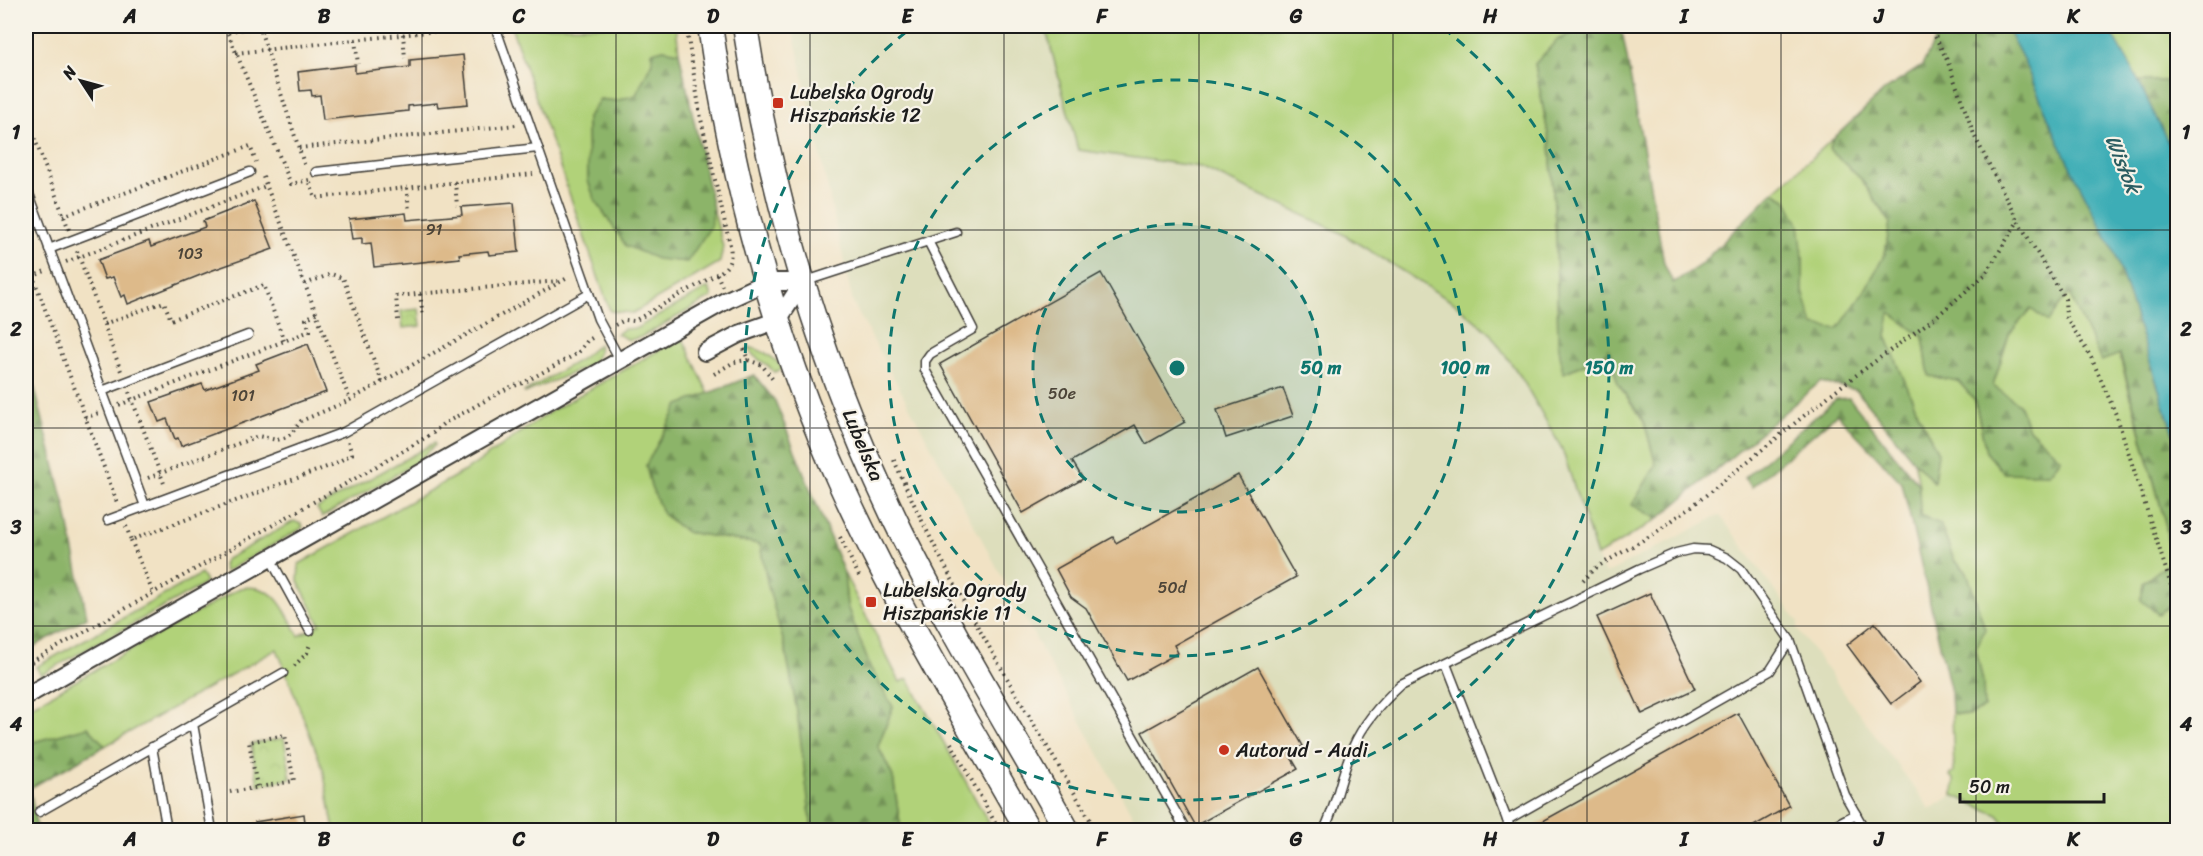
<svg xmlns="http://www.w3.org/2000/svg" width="2203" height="856" font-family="Sriracha,sans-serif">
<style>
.built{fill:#dddebc}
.grass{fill:#b1d279;stroke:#66774a;stroke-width:1.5}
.forest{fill:url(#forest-firs);stroke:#546842;stroke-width:1.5}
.park{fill:url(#park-crowns);stroke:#66774a;stroke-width:1.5}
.water{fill:#3cadb6;stroke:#2c6469;stroke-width:1.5}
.building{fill:#ddba8a}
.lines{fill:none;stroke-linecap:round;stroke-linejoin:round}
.service-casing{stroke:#3c3a35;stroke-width:11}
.minor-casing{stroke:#3c3a35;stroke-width:20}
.secondary-casing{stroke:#3c3a35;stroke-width:27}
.path{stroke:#3c3a35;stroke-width:4;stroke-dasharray:1.5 4.5;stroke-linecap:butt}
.service{stroke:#fff;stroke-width:8}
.minor{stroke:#fff;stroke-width:16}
.secondary{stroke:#fff;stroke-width:24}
.grid{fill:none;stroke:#1c1c1c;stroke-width:1.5;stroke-opacity:0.55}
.ring{fill:none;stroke:#0f766e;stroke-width:3;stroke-dasharray:10 8}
.poi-dot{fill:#c8321e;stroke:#f7f3e8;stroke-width:2}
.labels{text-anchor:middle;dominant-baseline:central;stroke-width:4.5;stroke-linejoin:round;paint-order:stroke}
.number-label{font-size:16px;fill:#4c4438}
.poi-label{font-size:20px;fill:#1c1c1c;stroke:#f7f3e8;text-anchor:start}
.street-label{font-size:20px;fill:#1c1c1c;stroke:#f7f3e8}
.water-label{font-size:21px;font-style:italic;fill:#2a5d61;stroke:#f7f3e8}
.centre{fill:#0f766e;stroke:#f7f3e8;stroke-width:3}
.ring-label{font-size:18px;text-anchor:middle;font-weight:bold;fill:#0f766e;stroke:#f7f3e8;stroke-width:4.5;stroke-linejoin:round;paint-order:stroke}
.neatline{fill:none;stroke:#1c1c1c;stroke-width:2}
.grid-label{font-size:20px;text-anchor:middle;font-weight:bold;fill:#1c1c1c}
</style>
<defs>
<pattern id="forest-firs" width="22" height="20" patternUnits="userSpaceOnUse" patternTransform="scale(1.5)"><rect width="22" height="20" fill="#8cb469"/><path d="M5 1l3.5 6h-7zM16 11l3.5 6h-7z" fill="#729256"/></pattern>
<pattern id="park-crowns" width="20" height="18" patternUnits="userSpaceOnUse" patternTransform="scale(1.5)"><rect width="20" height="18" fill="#b1d279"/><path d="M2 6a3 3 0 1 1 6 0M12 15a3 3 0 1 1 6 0" fill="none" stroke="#98b468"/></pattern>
</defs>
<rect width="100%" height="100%" fill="#f7f3e8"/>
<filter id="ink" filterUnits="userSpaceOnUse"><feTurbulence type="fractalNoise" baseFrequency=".0167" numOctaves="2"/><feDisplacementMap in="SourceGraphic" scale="12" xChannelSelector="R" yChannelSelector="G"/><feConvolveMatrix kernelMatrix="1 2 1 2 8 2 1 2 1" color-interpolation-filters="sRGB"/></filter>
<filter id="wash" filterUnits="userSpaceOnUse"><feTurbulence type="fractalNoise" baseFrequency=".008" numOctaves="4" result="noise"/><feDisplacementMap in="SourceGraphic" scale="24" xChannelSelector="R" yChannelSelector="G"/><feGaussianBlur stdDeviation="1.35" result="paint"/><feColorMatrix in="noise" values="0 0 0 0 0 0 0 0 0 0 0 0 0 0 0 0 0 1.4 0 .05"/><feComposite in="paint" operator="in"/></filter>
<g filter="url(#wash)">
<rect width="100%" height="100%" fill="#f1e2c4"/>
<path class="built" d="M792 26H1045L1078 150 1201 167 1341 233 1455 303 1489 332 1521 377 1562 449 1597 556 1605 574 1720 515 1798 622 1797 629 1930 809 1953 795 1998 815 2010 830H1140L853 303Z"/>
<g class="grass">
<path d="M511 26H676L679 52 663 49 652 62 636 95 616 101 600 99 587 118 588 181 626 246 711 226 713 208 723 247 720 262 633 313 610 311Z"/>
<path d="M1045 26H1528L1540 27 1543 26H1588L1557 40 1535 64 1550 144 1556 237 1558 341 1564 373 1609 353 1618 384 1644 421 1656 465 1633 505 1658 519 1597 556 1562 449 1521 377 1489 332 1454 303 1341 233 1201 167 1078 150Z"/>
<path d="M2108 26H2177V81H2138Z"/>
<path d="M1834 138 1830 150 1861 179 1890 222 1885 254 1864 292 1839 329 1813 326 1803 292V257L1786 199 1773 192Z"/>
<path d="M709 287 712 297 641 337 629 340 617 334 624 329 637 328Z"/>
<path d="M2069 292 2101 361 2119 354 2166 526 2170 562 2143 583 2158 614 2177 601V830H2010L1998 815 1953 795 1954 780 1950 776 1954 771 1952 713 1968 715 1983 682 1976 649 1967 572 1954 560 1940 524 1920 516 1919 485 1914 461 1934 481 1937 453 1918 413 1886 336 1890 312 1923 337 1929 375 1958 381 1975 400 1986 452 2004 473 2049 474 2061 459 2029 429 2019 404 1993 386 2009 334 2031 309 2048 322Z"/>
<path d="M682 337 709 394 679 405 646 465 651 486 663 514 686 532 760 544C767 580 777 612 785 647 799 707 804 770 812 830H334L323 769 277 649 105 746 88 727 26 744V709L240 588C276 582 284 610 299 636L320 624 298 581 299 564 468 469 553 410Z"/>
<path d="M599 344 598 354 591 365 525 393 524 392 581 359Z"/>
<path d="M748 347C763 350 774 356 783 369L774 372C767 362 752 359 748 347Z"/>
<path d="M434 443 435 445 416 463 322 517 317 508Z"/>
<path d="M294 521 301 524 303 527 299 530 225 572 223 565 225 560Z"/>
<path d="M844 573 900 682 908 679 993 830H901L893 777 878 746 893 707 870 667 847 606Z"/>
<path d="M201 574 206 582 203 585C148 616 95 644 41 675L36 667Z"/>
</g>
<g class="forest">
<path d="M1588 26H1615L1623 36 1664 263 1673 283 1699 266 1773 192 1786 199 1799 224 1803 257V292L1813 325 1838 329 1864 292 1885 254 1890 222 1861 179 1829 149 1834 138 1885 90 1922 66 1940 30 1938 26H2005L2021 55 2066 158 2115 254 2177 445V601L2158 614 2141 600 2143 583 2170 562 2166 526 2120 354 2101 361 2069 293 2048 322 2031 309 2009 334 1993 386 2019 404 2029 429 2061 459 2049 474 2004 473 1986 452 1975 400 1958 381 1929 376 1923 337 1890 313 1886 336 1918 413 1938 453 1934 482 1914 461 1856 390 1820 382 1658 519 1632 505 1656 465 1644 421 1618 384 1609 353 1563 373 1558 341 1556 237 1550 144 1535 64 1557 40Z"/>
<path d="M663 49 679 52 713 208 711 226 687 262 657 259 626 246 595 200 588 181 587 118 600 99 616 101 636 95 652 62V52Z"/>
<path d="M2138 81H2177V161Z"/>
<path d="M26 355 65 506 87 617 26 651Z"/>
<path d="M754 375 775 401 844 573 847 606 870 667 893 707 878 746 893 777 901 830H812L797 711 785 647 768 586 760 544 686 532 663 514 651 486 646 465 679 405Z"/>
<path d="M1849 398 1919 485 1920 515 1940 524 1954 560 1967 572 1985 629 1976 649 1983 682 1984 708 1968 715 1952 713 1951 692 1902 483 1837 414 1752 487 1744 478 1836 399Z"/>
<path d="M88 727 105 746 30 788 37 830H26V744Z"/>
</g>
<g class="park">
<path d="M419 309 421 326 403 328 401 311Z"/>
<path d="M284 738 291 779 258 785 251 744Z"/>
</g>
<path class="water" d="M2005 26H2108L2132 68 2177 161V445L2115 254 2066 158 2021 55Z"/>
<g id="blocks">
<g class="building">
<path d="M463 55 468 104 438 107 437 103 408 106V111L323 120 320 95 312 96 311 90 300 91 298 72 355 65V73L410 67V60Z"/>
<path d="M254 201 273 249 213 270 128 304 125 295 121 297 113 277 105 279 98 260 149 241 151 247 205 227 203 221Z"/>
<path d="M514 203 519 252 489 255 488 251 459 254 460 258 374 267 371 243 362 244V238L352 239 349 219 406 213 407 220 462 215 461 207Z"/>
<path d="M1101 273 1185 422 1146 444 1135 425 1072 461 1083 479 1023 513 940 364Z"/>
<path d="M308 344 326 392 181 446 178 438 175 439 167 419 159 422 151 402 202 384 205 390 259 370 256 364Z"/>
<path d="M1283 388 1293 416 1226 438 1217 410Z"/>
<path d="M1238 475 1296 577 1174 645 1178 653 1127 681 1086 608 1071 597 1056 569 1113 537 1116 543Z"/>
<path d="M1650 593 1695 689 1642 714 1597 617Z"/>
<path d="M1875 623 1920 682 1891 704 1847 645Z"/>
<path d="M1258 667 1303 746 1289 754 1298 769 1195 826 1142 732Z"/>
<path d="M1738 713 1789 806 1745 831H1525Z"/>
<path d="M304 814 306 831H255V822Z"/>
</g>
</g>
</g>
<g filter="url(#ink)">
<use href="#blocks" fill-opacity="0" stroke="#3c3a35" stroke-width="1.5"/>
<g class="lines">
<g class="service-casing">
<g id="service">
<path d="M495 26 598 319 620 360"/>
<path d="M316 172 538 148"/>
<path d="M26 186 145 506"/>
<path d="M928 241 973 329 930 354 925 361V370L1186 830"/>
<path d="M49 249 250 172"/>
<path d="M806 281 956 232"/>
<path d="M102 391 248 335"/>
<path d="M108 520 344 432 589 294"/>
<path d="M270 558 310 631"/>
<path d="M1446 664 1511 830"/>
<path d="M193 724 212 830"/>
<path d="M152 747 167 830"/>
<path d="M39 812 283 673"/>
<path d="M1507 820 1770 671 1790 640"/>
<path d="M1324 830C1337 804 1341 774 1353 747 1364 722 1381 703 1401 685L1639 569 1676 553 1693 549 1709 550 1727 558 1741 569 1790 640 1845 795 1865 830"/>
<path d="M1825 830 1856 814"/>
</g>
</g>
<g class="minor-casing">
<g id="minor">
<path d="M705 352 739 334 778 320 803 282"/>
<path d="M26 696 727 300 766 282H803"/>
</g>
</g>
<g class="secondary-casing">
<g id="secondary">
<path d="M710 26C733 183 776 342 842 487 896 605 964 717 1028 830"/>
<path d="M745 26C772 202 823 374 902 534 952 635 1012 732 1067 830"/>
</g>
</g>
<g class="path">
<path d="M259 26 305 167"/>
<path d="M272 26 227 31 291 184 309 180"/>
<path d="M686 26 701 119 730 245C732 259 730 267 717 274L722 286"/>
<path d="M1930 26 1947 60 1975 137 2018 221"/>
<path d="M403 34 405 58"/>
<path d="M355 40 358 64"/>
<path d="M236 53 482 26"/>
<path d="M26 116 69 230"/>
<path d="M299 148 516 125"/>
<path d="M263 177 350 400"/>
<path d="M455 182 457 206"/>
<path d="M310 183 315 198 533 174"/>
<path d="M407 188 409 211"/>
<path d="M63 216 250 146 256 162"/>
<path d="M77 251 121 371"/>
<path d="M26 258 118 505"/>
<path d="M66 262 266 186"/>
<path d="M32 277 45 271"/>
<path d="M305 284 331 274 343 278 382 382"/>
<path d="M420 294 423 317"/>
<path d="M398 320 396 296 558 281"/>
<path d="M104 324 164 302 171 320 264 285 284 341"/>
<path d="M615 325 625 320 634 321 717 274"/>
<path d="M744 349 748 360 762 365 774 381"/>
<path d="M714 374 734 362 748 360"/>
<path d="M129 392 165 486"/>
<path d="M119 405 310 331 306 319 316 313"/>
<path d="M85 418 99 413"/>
<path d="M894 460C950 589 1026 709 1096 830"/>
<path d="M148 478 258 436 277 440 284 438 291 434 301 421 350 400 569 277"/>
<path d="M126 526 131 540 332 465 352 454 348 442"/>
<path d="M840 537 859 576"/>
<path d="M131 540 153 593"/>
<path d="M1583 581 1597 567 1655 533 1700 500 1836 390 1937 316 1985 275 2018 221 2065 299 2066 317 2091 357 2117 417 2178 607"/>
<path d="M26 665 393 457 433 433 443 424 508 388 523 383 578 353 587 341 595 336"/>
<path d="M294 666 307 653 310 644"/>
<path d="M951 743 999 830"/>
<path d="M230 792 294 781 285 735 249 742 257 787"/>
</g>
<use href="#service" class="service"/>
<use href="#minor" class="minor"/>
<use href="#secondary" class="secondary"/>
</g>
</g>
<path class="grid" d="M227 26V830M422 26V830M616 26V830M810 26V830M1004 26V830M1199 26V830M1393 26V830M1587 26V830M1781 26V830M1976 26V830M26 230H2178M26 428H2178M26 626H2178"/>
<circle cx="1177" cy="368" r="144" fill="#0f766e" fill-opacity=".12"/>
<g class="ring">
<circle cx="1177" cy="368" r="144"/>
<circle cx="1177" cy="368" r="288"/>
<path d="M1443 28A432 432 0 1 1 911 28"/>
</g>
<g class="poi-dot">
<rect x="772" y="97" width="12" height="12" rx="3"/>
<rect x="865" y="596" width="12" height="12" rx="3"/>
<circle cx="1224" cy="750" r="6"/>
</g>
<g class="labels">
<g class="number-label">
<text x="434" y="229">91</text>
<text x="190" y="253">103</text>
<text x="1062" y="393">50e</text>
<text x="243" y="395">101</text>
<text x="1172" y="587">50d</text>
</g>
<g class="poi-label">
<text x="790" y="92">Lubelska Ogrody<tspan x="790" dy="23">Hiszpańskie 12</tspan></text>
<text x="883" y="590">Lubelska Ogrody<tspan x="883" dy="23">Hiszpańskie 11</tspan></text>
<text x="1236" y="750">Autorud - Audi</text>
</g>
<g class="street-label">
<text transform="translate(863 445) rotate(67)">Lubelska</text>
</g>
<g class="water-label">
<text transform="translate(2123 164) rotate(68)">Wisłok</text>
</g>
</g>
<circle cx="1177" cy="368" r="9" class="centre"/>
<g class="ring-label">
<text x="1321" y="374">50 m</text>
<text x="1465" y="374">100 m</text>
<text x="1609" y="374">150 m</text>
</g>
<rect width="2203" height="856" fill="none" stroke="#f7f3e8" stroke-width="66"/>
<g transform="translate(81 81) rotate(306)" stroke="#f7f3e8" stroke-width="4.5" paint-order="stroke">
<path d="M0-4.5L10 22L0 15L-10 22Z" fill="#1c1c1c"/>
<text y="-9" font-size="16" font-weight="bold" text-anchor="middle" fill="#1c1c1c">N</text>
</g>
<path d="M1960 793v9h144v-9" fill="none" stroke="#1c1c1c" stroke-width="3"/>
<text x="1969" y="793" font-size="18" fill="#1c1c1c" stroke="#f7f3e8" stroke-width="4.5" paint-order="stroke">50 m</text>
<rect x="33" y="33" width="2137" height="790" class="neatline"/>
<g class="grid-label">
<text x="130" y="23">A</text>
<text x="324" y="23">B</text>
<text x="519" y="23">C</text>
<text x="713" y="23">D</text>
<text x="907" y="23">E</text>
<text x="1102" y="23">F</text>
<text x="1296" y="23">G</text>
<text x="1490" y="23">H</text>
<text x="1684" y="23">I</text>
<text x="1879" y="23">J</text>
<text x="2073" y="23">K</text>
<text x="16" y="139">1</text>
<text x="2186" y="139">1</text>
<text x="16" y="336">2</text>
<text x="2186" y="336">2</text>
<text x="16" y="534">3</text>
<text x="2186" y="534">3</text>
<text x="16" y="731">4</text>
<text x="2186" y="731">4</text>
<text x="130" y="846">A</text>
<text x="324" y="846">B</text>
<text x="519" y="846">C</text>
<text x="713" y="846">D</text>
<text x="907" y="846">E</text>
<text x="1102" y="846">F</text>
<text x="1296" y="846">G</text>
<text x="1490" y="846">H</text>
<text x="1684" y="846">I</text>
<text x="1879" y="846">J</text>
<text x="2073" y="846">K</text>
</g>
</svg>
